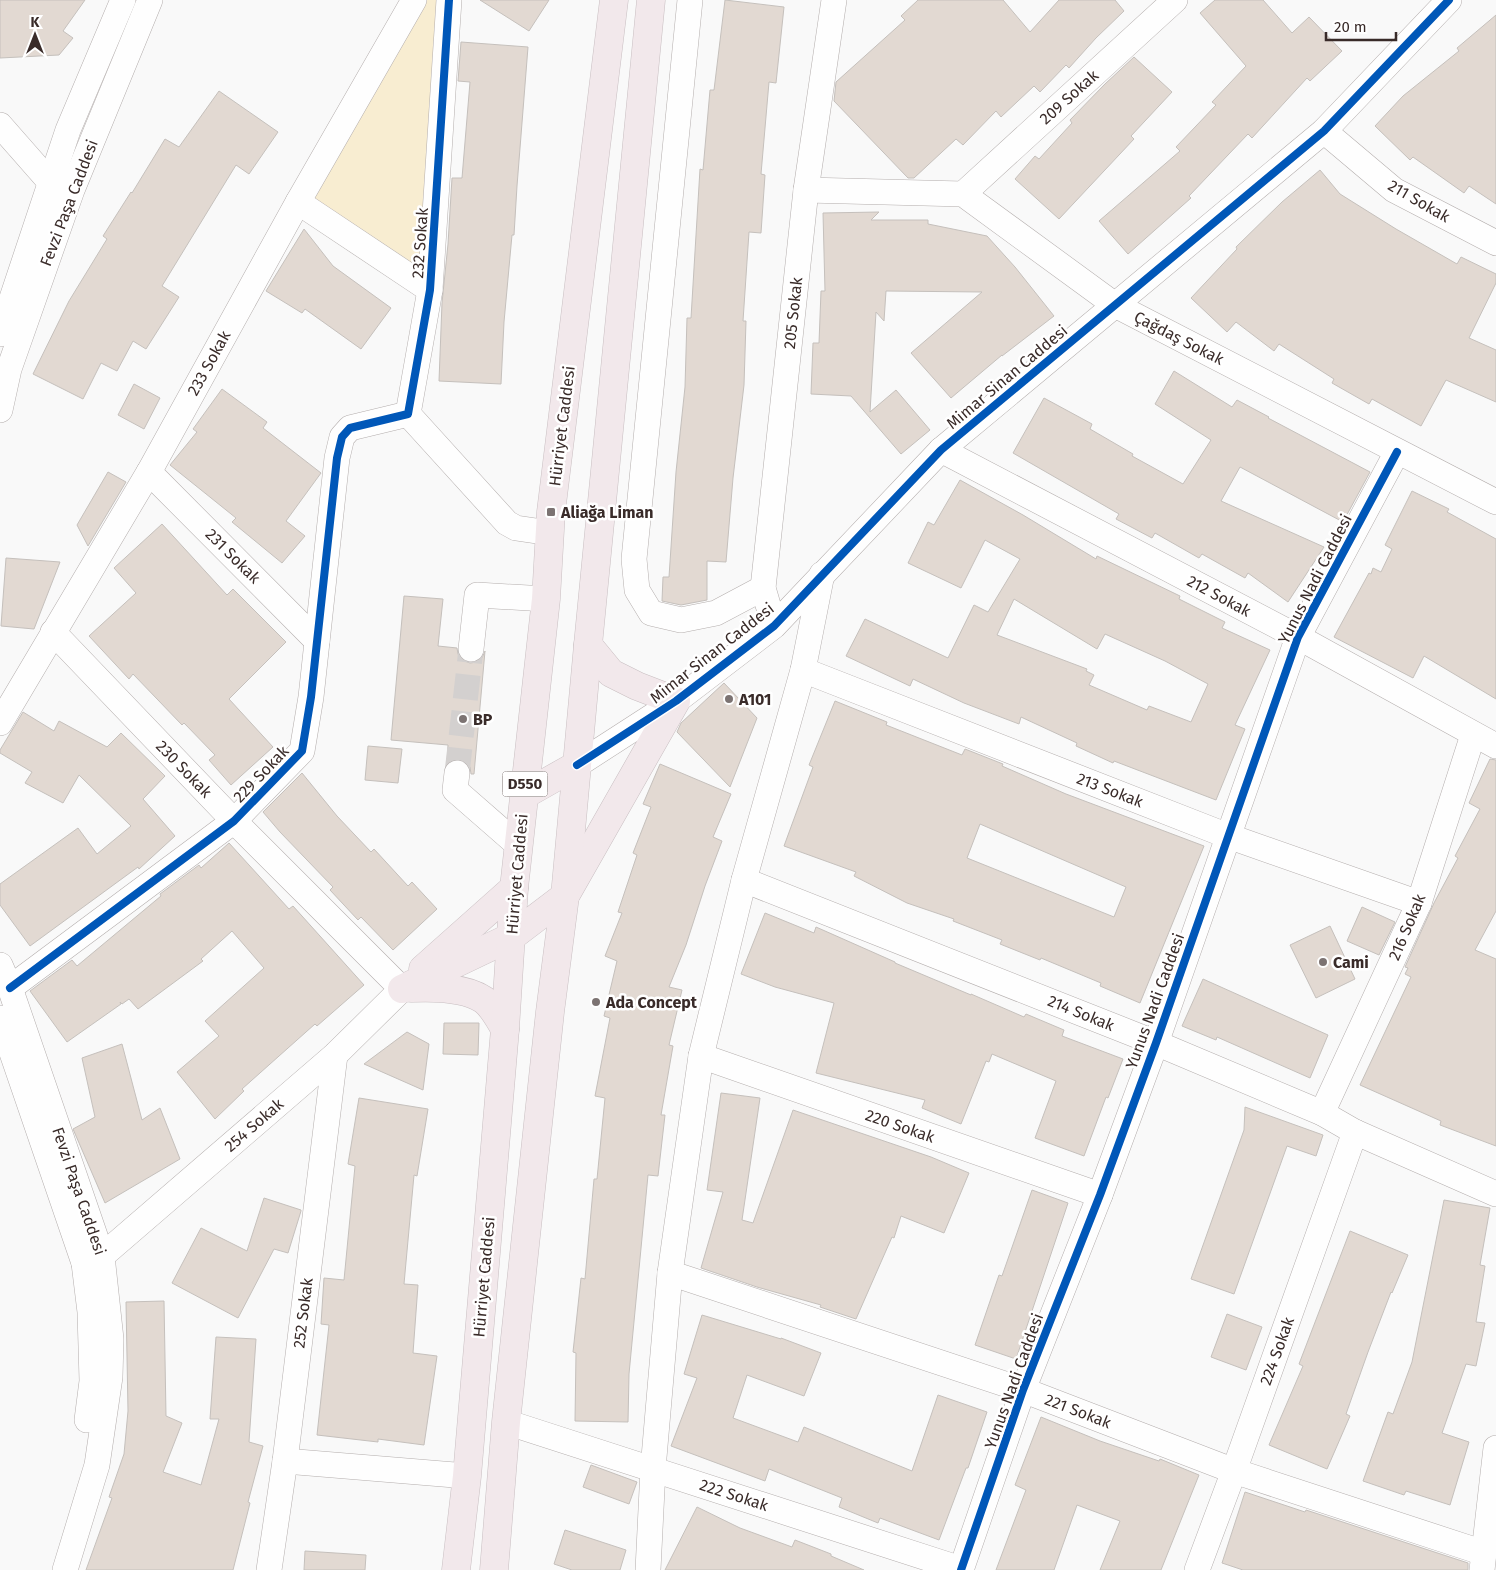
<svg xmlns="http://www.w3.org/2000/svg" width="1496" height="1570" font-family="'Fira Sans',sans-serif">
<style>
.green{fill:#f8edd1}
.building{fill:#e2d9d2;stroke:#c5c0bc;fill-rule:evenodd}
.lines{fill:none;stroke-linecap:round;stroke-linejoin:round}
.minor-tunnel{stroke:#d3d0cf;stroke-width:25;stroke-dasharray:25 12;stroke-linecap:butt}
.minor-casing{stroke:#b4aead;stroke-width:26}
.highway-casing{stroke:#c8bec1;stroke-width:29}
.minor{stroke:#fefefe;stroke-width:25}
.highway{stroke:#f2e8eb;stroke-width:28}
.cycleway-casing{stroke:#fff;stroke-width:11}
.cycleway{stroke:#0057b8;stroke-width:8}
.poi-dot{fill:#7c7372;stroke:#fff;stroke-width:2}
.labels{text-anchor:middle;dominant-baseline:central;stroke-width:5;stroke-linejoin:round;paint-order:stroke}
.shield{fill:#fff;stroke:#746b69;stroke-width:1}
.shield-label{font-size:15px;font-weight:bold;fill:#392b29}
.street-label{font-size:16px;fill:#392b29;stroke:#fff}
.poi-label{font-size:16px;font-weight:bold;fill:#392b29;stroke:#fff;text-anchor:start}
</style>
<rect width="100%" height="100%" fill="#f9f9f9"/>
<path class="green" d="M414 0H449L430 290 298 202Z"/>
<g class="building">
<path d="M0 0H85L63 31 73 38 59 55 0 58Z"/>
<path d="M480 0H549L529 31Z"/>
<path d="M725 0 784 7 776 83 769 82 761 174 765 175 761 233 749 232 743 321H746L744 385 733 478 726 562 707 561V600L681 605 662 601 663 577H669L676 472 685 387 687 318H691L700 169 703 170 710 90H714Z"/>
<path d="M918 0H1003L1030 32 1059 0H1115L1124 11 1096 38 1069 68 1066 65 1040 92 1034 86 1001 117 996 111 963 145 956 139 914 178H908L834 101 836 82 905 20 901 16Z"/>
<path d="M1215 0H1263L1292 33 1309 17 1342 51 1310 81 1307 78 1252 138 1248 134 1189 196 1191 198 1128 254 1099 221 1180 151 1176 147 1216 105 1212 102 1246 66 1200 13Z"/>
<path d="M1496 15V204L1469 186 1464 193 1413 157 1410 160 1375 126 1403 96 1459 51 1457 48Z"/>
<path d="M461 42 528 47 517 186 514 235H512L504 322 501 384 439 381 442 303 448 244 452 178H462L470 82 458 81Z"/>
<path d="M1134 57 1172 92 1131 136 1134 139 1059 219 1015 179 1035 156 1039 159 1072 123 1070 120 1105 84Z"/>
<path d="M219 91 278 132 249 174 236 165 162 286 179 297 146 349 133 341 117 371 101 363 83 399 33 374 69 301 107 239 103 236 131 192 132 193 165 139 179 147Z"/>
<path d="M1320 170 1340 194 1396 229 1457 264 1461 257 1496 274V283L1469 338 1496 350V402L1446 380 1421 426 1372 399 1369 404 1332 383 1334 379 1279 344 1274 351 1236 322 1227 332 1191 298 1237 249 1236 247 1282 202Z"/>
<path d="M879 212 871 220H928V224L987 236 1015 267 1054 316 1002 356V355L951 398 911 353 982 292 886 291 884 321 876 312 870 412 896 390 930 430 901 454 851 396 811 394 813 343H819L821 291H825L823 213Z"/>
<path d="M304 229 333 266 391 308 361 349 305 309 302 313 266 291Z"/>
<path d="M1174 371 1232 407 1237 400 1269 417 1268 418 1370 472 1343 522 1240 467 1221 501 1324 547 1288 602 1248 573 1245 578 1202 554 1199 558 1155 533 1152 538 1116 519 1119 514 1013 453 1044 398 1092 424 1090 429 1133 454 1132 456 1183 484 1211 440 1155 404Z"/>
<path d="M134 384 160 398 144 429 118 415Z"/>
<path d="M222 389 267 422 263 428 321 473 286 521 305 536 282 563 232 522 236 518 170 465 197 432 193 429Z"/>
<path d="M108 472 126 482 88 546 77 525Z"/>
<path d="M960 480 1023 515 1096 559 1097 556 1180 596 1179 599 1225 622 1222 628 1270 650 1235 725 1245 729 1216 800 1114 761 1113 763 1076 746 1077 743 1021 717 1019 724 964 703 913 679 910 686 846 656 865 619 948 658 974 605 988 612 1020 559 985 540 961 588 908 563 928 522 934 525ZM1014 599 1097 649 1105 634 1165 661 1208 684 1191 722 1149 706 1147 710 1089 685 1094 675 1086 671 1087 669 997 635Z"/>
<path d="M1412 491 1449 509 1447 512 1496 539V699L1424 656 1413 678 1334 637 1369 573 1371 574 1373 568 1381 572 1392 549 1385 545Z"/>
<path d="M162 524 227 595 233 589 286 642 229 699 273 747 231 785 209 760 215 755 184 723 182 725 133 674 129 679 89 636 136 593 114 568Z"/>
<path d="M6 558 60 562 34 629 1 626Z"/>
<path d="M404 596 443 599 438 646 457 648 458 654 462 660 470 663 477 662 482 658 485 651 474 774H471L470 767 465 761 458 759 452 760 447 763 448 745 391 740Z"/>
<path d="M724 683 757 718 730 787 677 732 681 723Z"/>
<path d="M835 701 887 722 886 725 962 755 965 749 1003 764 1002 766 1066 794 1204 846 1140 1003 1100 986 1101 983 1041 958 1040 960 1000 944 1002 940 953 921 954 919 907 903 854 876 856 872 784 846 813 767 809 765ZM980 824 1126 887 1114 917 967 858Z"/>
<path d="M23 712 54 731 59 721 107 747 121 733 165 776 143 799 175 836 139 869 138 867 30 946 0 905V884L78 828 97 854 131 826 79 775 63 803 25 783 32 772 0 753V750Z"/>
<path d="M368 746 402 749 398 783 365 780Z"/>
<path d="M1490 759 1496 760V911L1475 950 1496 959V1146L1440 1125 1441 1121 1360 1085 1411 977 1405 974 1408 968 1405 967 1434 903 1458 858 1455 856 1480 809 1469 803Z"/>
<path d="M660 764 731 794 713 837 722 841 705 886 686 945 669 987 682 990 669 1045 673 1046 661 1115H665L658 1176 648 1175 629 1374 628 1422 575 1421 576 1353 573 1352 581 1278 585 1279 594 1179H597L605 1098 595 1096 610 1018 604 1016 617 961 605 956 622 913 618 912 637 855 633 853 651 807 643 804Z"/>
<path d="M302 773 337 816 371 852 374 849 408 886 412 882 437 909 393 950 361 917 358 920 330 890 333 887 280 832 263 812Z"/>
<path d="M229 843 289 909 293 906 364 985 317 1026 315 1024 242 1089 244 1091 215 1119 177 1072 219 1036 205 1021 264 968 232 931 201 959 203 961 138 1009 129 999 122 1004 120 1002 121 1004 67 1042 30 991 72 960 77 966 161 896 160 894 199 865 201 868Z"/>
<path d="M1362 907 1395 922 1379 955 1347 941Z"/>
<path d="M765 913 814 933 816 927 895 962V963L971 995V994L1024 1017 1026 1014 1064 1030 1062 1036 1123 1059 1108 1098 1106 1097 1084 1156 1035 1138 1056 1081 992 1054 989 1062 986 1061 961 1124 922 1108 925 1100 816 1073 834 1003 775 987 741 974Z"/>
<path d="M1330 926 1355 979 1316 998 1290 945Z"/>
<path d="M1203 979 1328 1035 1310 1078 1217 1037 1216 1040 1182 1026Z"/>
<path d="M444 1023H479L478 1055 443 1054Z"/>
<path d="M407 1032 429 1044 423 1090 364 1064Z"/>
<path d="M122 1044 142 1120 160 1108 180 1159 105 1203 73 1129 95 1117 82 1058Z"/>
<path d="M721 1093 760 1098 742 1220 753 1223 793 1110 931 1157 969 1173 944 1233 901 1216 894 1238 892 1237 856 1319 820 1307 821 1305 757 1287 701 1268 723 1192 707 1190Z"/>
<path d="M359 1098 428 1109 417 1176 414 1175 404 1284 418 1285 413 1353 437 1356 424 1445 378 1439V1442L317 1435 329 1325 321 1324 324 1278 344 1280 355 1166 348 1164Z"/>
<path d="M1245 1107 1323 1135 1316 1156 1287 1146 1234 1294 1191 1279 1244 1130Z"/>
<path d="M1032 1190 1068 1203 1016 1359 975 1345 999 1275 1002 1276Z"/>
<path d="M264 1198 301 1210V1211L288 1253 274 1249 238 1318 172 1283 201 1228 247 1251Z"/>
<path d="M1444 1200 1490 1208 1480 1265 1485 1266 1476 1322 1485 1323 1476 1366 1466 1364 1442 1433 1469 1442 1450 1505 1406 1491 1404 1495 1363 1481 1388 1412 1393 1414 1412 1362Z"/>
<path d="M1350 1231 1408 1255 1392 1293 1391 1292 1368 1352 1346 1414 1350 1416 1327 1469 1269 1445 1303 1366 1299 1364Z"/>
<path d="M164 1301 166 1416 182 1423 163 1472 201 1485 219 1419H210L216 1337 256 1339 249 1442 263 1446 248 1502 250 1503 233 1570H86L112 1498 109 1497 124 1454 128 1411 126 1302Z"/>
<path d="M1227 1314 1262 1327 1246 1370 1211 1357Z"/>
<path d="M702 1315 781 1339V1338L821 1353 804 1396 747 1375 733 1418 798 1442 804 1427 912 1471 938 1395 987 1412 968 1468H966L939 1540 880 1518 878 1523 839 1507 842 1498 769 1469 765 1481 671 1446 697 1378 684 1374Z"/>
<path d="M1041 1417 1100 1441 1159 1461 1160 1459 1199 1475 1161 1570H1100L1120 1521 1077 1505 1054 1570H996L1026 1490 1015 1485Z"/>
<path d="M591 1465 637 1482 629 1504 583 1487Z"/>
<path d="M1245 1492 1305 1512 1306 1510 1468 1563V1570H1243L1222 1563Z"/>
<path d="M697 1507 740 1528 792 1547 795 1540 831 1554V1556L864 1570H665Z"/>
<path d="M565 1530 626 1550 620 1570H572L554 1564Z"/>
<path d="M305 1551 366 1555 365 1570H304Z"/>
</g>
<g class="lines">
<path class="minor-tunnel" d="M457 773 471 649"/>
<g class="minor-casing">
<g id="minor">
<path d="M690 0 634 559 637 590 651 613 681 620 716 613 763 588"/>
<path d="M0 125 50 182"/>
<path d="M1324 131 1394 190 1496 243"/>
<path d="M806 190 963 194 1115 305 1496 502"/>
<path d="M963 194 1175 0"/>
<path d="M298 202 430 290"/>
<path d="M0 334 68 130 123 0"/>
<path d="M0 410 9 369 72 190 150 0"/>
<path d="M408 414 507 523 516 528 550 533"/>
<path d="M941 450 1298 637 1496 746"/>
<path d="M149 472 317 641"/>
<path d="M768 605 763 588 806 190 834 0"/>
<path d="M53 632 234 821 402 989 335 1055 102 1256 84 1263"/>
<path d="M471 649 477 595 546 599"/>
<path d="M803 670 1228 836 1419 903"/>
<path d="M0 723 149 472 298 202 414 0"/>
<path d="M577 765 676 701 774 626 941 450 1324 131 1449 0"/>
<path d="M457 773 455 790 518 845"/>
<path d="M744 880 1156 1043 1322 1113 1355 1132 1496 1194"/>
<path d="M0 965 10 988 102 1256 111 1339 110 1377 97 1465 65 1570"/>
<path d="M10 988 234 821 302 751 311 697 337 458 342 437 350 428 408 414 430 290 449 0"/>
<path d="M0 1018 84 1263 90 1312 92 1381 87 1420"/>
<path d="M701 1056 1100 1195"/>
<path d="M1322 1113 1419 903 1473 735"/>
<path d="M670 1273 1023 1390 1234 1471 1484 1553"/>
<path d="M506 1422 961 1569"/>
<path d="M285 1461 467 1476"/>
<path d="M269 1570 285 1461 335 1055"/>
<path d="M648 1570 653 1469 670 1273 701 1056 744 880 803 670 822 574"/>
<path d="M961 1570 1023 1390 1100 1195 1156 1043 1298 637 1397 452"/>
<path d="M1197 1570 1234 1471 1355 1132"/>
<path d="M1482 1570 1496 1448"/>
</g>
</g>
<g class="highway-casing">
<g id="highway">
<path d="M524 795 577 765"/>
<path d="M423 969 514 888"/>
<path d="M411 988C433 987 465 987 484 1000 493 1007 499 1019 505 1029"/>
<path d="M402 989 511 937 565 896 676 701 637 686 611 673 588 645"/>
<path d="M456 1570 467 1476 505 1029 514 888 546 599 551 512 614 0"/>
<path d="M494 1570 506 1422 550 1012 565 896 588 645 651 0"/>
</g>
</g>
<use href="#minor" class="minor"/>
<use href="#highway" class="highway"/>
<g class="cycleway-casing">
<g id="cycleway">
<path d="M577 765 676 701 774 626 941 450 1324 131 1449 0"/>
<path d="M10 988 234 821 302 751 311 697 337 458 342 437 350 428 408 414 430 290 449 0"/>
<path d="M961 1570 1023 1390 1100 1195 1156 1043 1298 637 1397 452"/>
</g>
</g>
<use href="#cycleway" class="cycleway"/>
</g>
<g class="poi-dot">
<rect x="546" y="507" width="10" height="10" rx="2.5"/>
<circle cx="729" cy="699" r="5"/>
<circle cx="463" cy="719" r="5"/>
<circle cx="1323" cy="962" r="5"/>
<circle cx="596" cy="1002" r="5"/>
</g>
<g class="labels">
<rect class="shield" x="502.5" y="771.5" width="45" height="25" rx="4"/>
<g class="shield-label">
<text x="525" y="784">D550</text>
</g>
<g class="street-label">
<text transform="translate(1069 97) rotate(-42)">209 Sokak</text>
<text transform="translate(1419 201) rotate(30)">211 Sokak</text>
<text transform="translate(69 203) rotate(-69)">Fevzi Paşa Caddesi</text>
<text transform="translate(420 243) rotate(-86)">232 Sokak</text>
<text transform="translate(793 313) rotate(-84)">205 Sokak</text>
<text transform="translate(1179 338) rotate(27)">Çağdaş Sokak</text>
<text transform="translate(209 363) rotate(-61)">233 Sokak</text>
<text transform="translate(1007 377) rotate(-40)">Mimar Sinan Caddesi</text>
<text transform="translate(562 426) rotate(-83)">Hürriyet Caddesi</text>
<text transform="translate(233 556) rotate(45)">231 Sokak</text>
<text transform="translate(1315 579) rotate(-63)">Yunus Nadi Caddesi</text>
<text transform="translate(1219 596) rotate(28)">212 Sokak</text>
<text transform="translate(712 653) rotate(-38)">Mimar Sinan Caddesi</text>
<text transform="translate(184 769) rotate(46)">230 Sokak</text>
<text transform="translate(261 774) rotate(-46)">229 Sokak</text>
<text transform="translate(1110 790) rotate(21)">213 Sokak</text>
<text transform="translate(517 874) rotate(-85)">Hürriyet Caddesi</text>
<text transform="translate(1407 927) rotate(-67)">216 Sokak</text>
<text transform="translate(1155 1001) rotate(-70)">Yunus Nadi Caddesi</text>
<text transform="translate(1081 1013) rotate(22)">214 Sokak</text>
<text transform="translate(254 1125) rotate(-41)">254 Sokak</text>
<text transform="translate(900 1126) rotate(19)">220 Sokak</text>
<text transform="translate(79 1191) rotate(71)">Fevzi Paşa Caddesi</text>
<text transform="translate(484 1277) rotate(-85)">Hürriyet Caddesi</text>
<text transform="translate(303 1313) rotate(-83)">252 Sokak</text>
<text transform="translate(1277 1351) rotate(-70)">224 Sokak</text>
<text transform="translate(1014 1381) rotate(-70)">Yunus Nadi Caddesi</text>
<text transform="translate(1078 1411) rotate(21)">221 Sokak</text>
<text transform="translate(734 1495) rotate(18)">222 Sokak</text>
</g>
<g class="poi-label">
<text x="561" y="512">Aliağa Liman</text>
<text x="739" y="699">A101</text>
<text x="473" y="719">BP</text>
<text x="1333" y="962">Cami</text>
<text x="606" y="1002">Ada Concept</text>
</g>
</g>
<g transform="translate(35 35)" stroke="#ffffff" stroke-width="4" paint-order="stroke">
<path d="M0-4L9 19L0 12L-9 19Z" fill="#392b29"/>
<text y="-8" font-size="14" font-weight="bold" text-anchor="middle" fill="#392b29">K</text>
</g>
<path d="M1326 32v8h70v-8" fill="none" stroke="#392b29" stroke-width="2.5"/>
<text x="1334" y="32" font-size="15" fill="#392b29" stroke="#ffffff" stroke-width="4" paint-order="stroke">20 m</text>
</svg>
